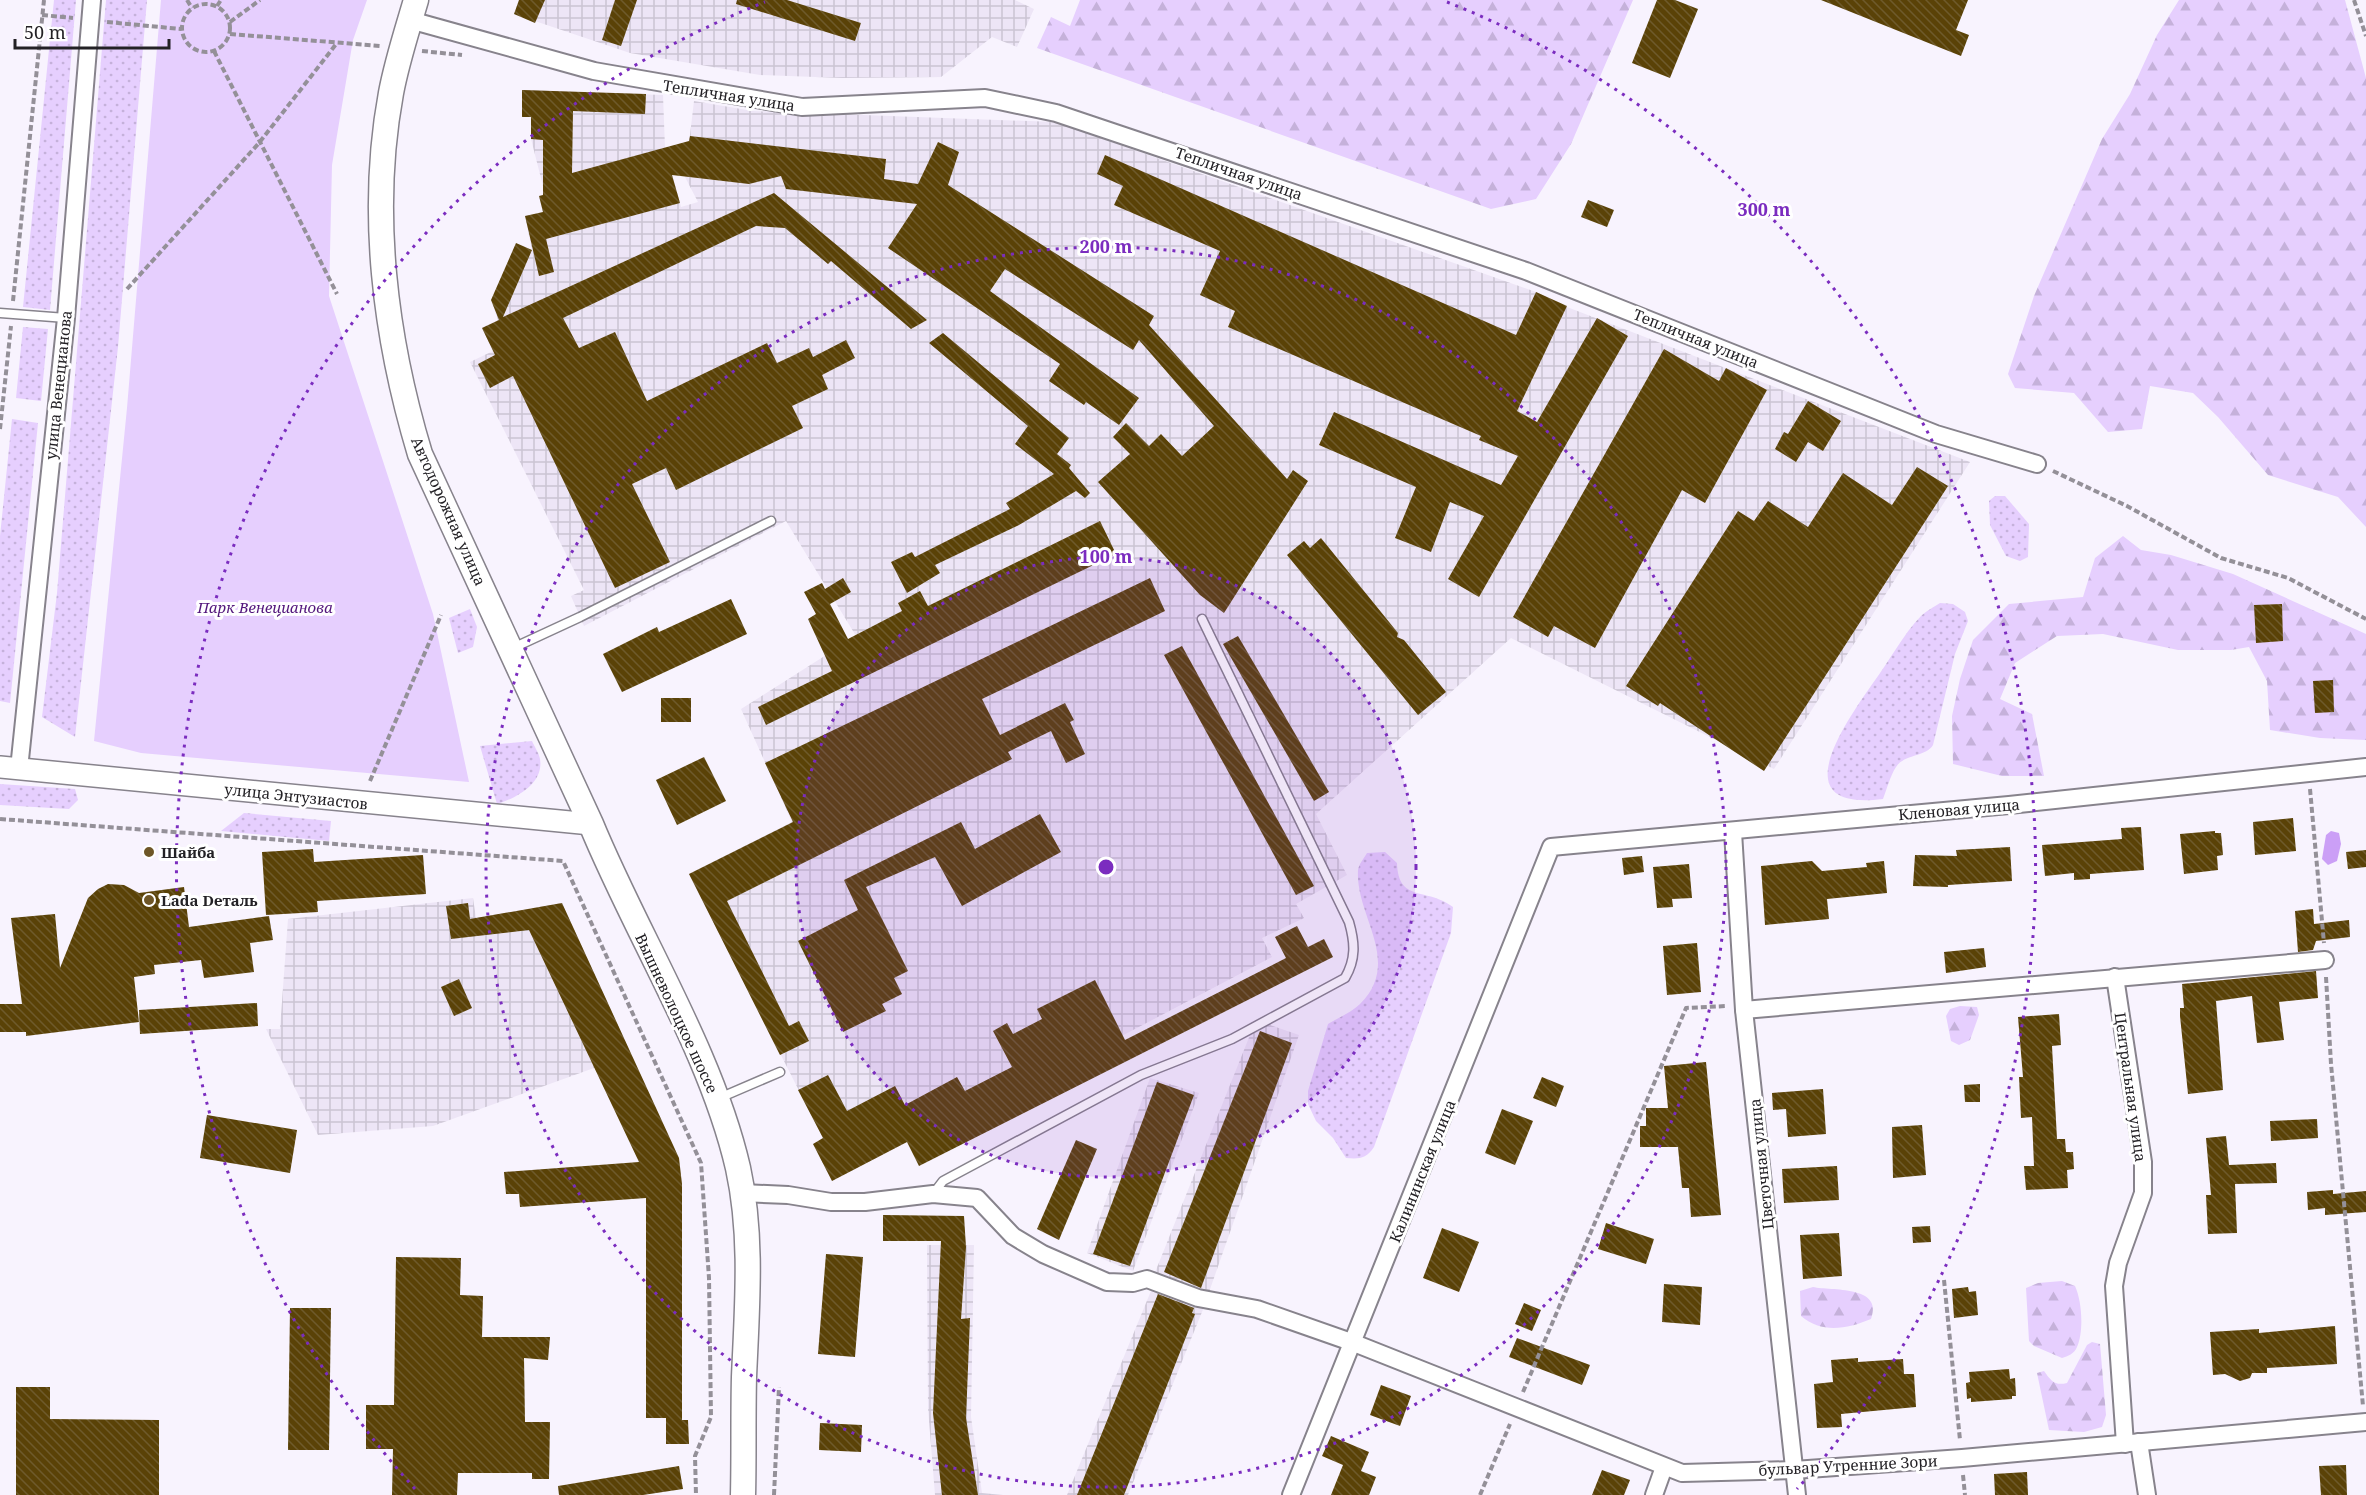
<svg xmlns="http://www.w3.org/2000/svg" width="2366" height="1495" font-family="'Noto Serif',serif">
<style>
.industrial{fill:url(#industrial-grid)}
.grass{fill:url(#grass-dots)}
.forest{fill:url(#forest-firs)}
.green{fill:#e6cffe}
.water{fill:#cb9ff6}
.building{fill:url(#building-back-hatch)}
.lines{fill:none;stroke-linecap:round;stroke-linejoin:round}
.service-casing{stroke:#87838c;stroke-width:11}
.minor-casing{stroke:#87838c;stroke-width:20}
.tertiary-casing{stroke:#87838c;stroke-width:24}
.secondary-casing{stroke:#87838c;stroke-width:27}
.path{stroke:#949098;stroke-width:4;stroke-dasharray:6 3;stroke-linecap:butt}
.service{stroke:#fff;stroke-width:8}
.minor{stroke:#fff;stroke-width:16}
.tertiary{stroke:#fff;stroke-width:21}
.secondary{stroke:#fff;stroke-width:24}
.ring{fill:none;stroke:#7b2cbf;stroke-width:3;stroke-dasharray:3 6}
.poi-dot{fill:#6e5627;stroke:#fff;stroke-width:2}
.labels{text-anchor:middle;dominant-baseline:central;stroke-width:6;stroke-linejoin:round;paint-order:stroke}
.street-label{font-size:15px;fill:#232125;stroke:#fff}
.park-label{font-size:15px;font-style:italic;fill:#53177c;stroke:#fff}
.poi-label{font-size:15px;font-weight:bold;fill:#232125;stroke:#fff;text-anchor:start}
.centre{fill:#7b2cbf;stroke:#fff;stroke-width:3}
.ring-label{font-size:18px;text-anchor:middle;font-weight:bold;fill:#7b2cbf;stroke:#fff;stroke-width:6;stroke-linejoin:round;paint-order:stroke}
</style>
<defs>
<pattern id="industrial-grid" width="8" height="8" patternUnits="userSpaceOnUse" patternTransform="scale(1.5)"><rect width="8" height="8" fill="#ede5f6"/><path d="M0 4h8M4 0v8" fill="none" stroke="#cbc4d3"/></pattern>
<pattern id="grass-dots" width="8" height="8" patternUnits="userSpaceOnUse" patternTransform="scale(1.5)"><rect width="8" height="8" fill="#e6cffe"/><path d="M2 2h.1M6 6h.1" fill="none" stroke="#c5b1da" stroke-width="1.8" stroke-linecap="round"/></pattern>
<pattern id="forest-firs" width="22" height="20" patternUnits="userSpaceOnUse" patternTransform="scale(1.5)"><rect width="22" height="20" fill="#e6cffe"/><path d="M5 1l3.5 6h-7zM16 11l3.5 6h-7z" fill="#c5b1da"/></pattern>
<pattern id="building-back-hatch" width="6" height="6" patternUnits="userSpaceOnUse" patternTransform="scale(1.5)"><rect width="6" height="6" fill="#5a4207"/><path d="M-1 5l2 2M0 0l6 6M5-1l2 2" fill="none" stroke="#6e5a2c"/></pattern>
</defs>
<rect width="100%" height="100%" fill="#f8f3fe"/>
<g class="industrial">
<path d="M519 0H1015L1034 9 1017 47 992 37 941 77 842 78 760 75 630 53 514 14Z"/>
<path d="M522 90 663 95 665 148 681 207 698 202 685 177 694 101 753 111 1055 122 1536 292 1567 307 1970 462 1774 769 1511 638 1316 814 1347 875 1296 904 1304 918 1262 938 1272 957 1057 1070 924 1133 832 1181 813 1144 823 1138 689 874 792 822 741 709 856 636 786 521 584 626 571 596 584 590 470 362 493 351 482 328 498 320 491 300 532 250 525 216 543 213 539 196 545 194 531 139V117H522Z"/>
<path d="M473 898 476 918 562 903 630 1052 594 1068 433 1126 318 1135 266 1029H280L288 919Z"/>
<path d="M1256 1020 1299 1035 1208 1295 1154 1275Z"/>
<path d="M1150 1078 1199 1093 1133 1271 1087 1253Z"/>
<path d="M927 1245H974L971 1417 982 1493 1003 1495H935L928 1408Z"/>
<path d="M1153 1286 1204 1307 1128 1495H1067Z"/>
</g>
<g class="grass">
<path d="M54 0H76L50 310 23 307Z"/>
<path d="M106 0H147L118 347 75 737 42 717 57 593Z"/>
<path d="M23 327 48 329 41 401 16 398Z"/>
<path d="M12 419 38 423 10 703 0 701V536Z"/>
<path d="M1995 496H2005L2029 524 2028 557 2020 561 2006 556 1990 525 1989 501Z"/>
<path d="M1940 603 1953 604 1965 612 1968 621 1955 654 1933 745C1926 757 1904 754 1896 767 1890 776 1887 789 1883 799 1781 812 1846 722 1873 683 1888 663 1904 633 1921 616 1926 611 1934 607 1940 603Z"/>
<path d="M470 609 477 627 473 647 458 653 449 618Z"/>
<path d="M532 741C534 746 539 753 540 759 544 783 517 798 497 804L480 746Z"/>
<path d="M0 784 75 789 78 800 69 809 0 805Z"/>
<path d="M244 813 331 821 329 841 221 831Z"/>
<path d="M1385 852 1397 863C1398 903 1427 887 1453 907L1451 933 1374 1147C1366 1159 1359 1159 1346 1158L1333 1138 1316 1121 1308 1104V1091L1328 1024C1338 1018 1352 1012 1360 1004 1403 961 1355 916 1358 870 1359 864 1364 858 1367 853Z"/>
</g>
<g class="forest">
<path d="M1080 0H1633L1571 144 1536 199 1491 209 1037 48 1051 17 1070 26Z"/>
<path d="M2179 0H2345L2366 78V527L2338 497 2268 475 2218 417 2193 393 2150 386 2142 429 2108 432 2074 393 2015 388 2008 374 2034 296 2102 139 2130 94 2157 35Z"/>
<path d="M2123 536 2141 550 2171 555 2233 574 2366 634V740L2320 738 2270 730 2267 681 2249 647 2231 650H2178L2103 634 2057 636 2015 663 2000 699 2032 714 2044 776H2002L1953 764 1952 716 1960 679 1973 640 2009 604 2083 597 2095 558Z"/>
<path d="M1960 1006 1977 1007 1979 1015 1970 1040 1959 1045 1951 1041 1946 1016 1950 1009Z"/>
<path d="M2062 1281 2075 1286C2082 1301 2084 1331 2077 1347 2074 1354 2068 1356 2062 1358L2034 1346 2029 1341 2026 1288 2038 1283Z"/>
<path d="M1813 1287C1831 1291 1884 1285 1871 1319 1847 1329 1822 1334 1801 1316L1800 1291Z"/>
<path d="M2092 1342 2100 1344 2106 1415 2102 1427 2084 1432 2049 1430 2037 1373 2044 1371C2051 1381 2055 1386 2067 1383L2087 1345Z"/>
</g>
<path class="green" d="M161 0H367L353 40 332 165 329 296 433 614 469 782 141 753 94 741 127 408Z"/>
<path class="water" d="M2331 831 2339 833 2341 844 2337 861 2328 865 2322 859 2326 835Z"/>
<g class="building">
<path d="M519 0H545L535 23 514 14Z"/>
<path d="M615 0H637L621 46 602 40Z"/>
<path d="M737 0H787L861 23 855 41 736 4Z"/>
<path d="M1657 0H1675L1698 9 1670 78 1632 63Z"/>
<path d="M1821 0H1968L1956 30 1969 35 1961 56Z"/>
<path d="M522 90 646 94 645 114 573 111 572 173 689 141 690 136 886 159 884 179 918 184 938 142 959 152 948 185 1154 316 1149 325 1287 479 1293 470 1308 481 1224 613 1200 595 1098 482 1130 454 1113 437 1126 423 1149 446 1161 434 1182 456 1214 426 1139 340 1133 350 1005 269 990 291 1139 398 1119 425 1086 402 1084 405 1049 381 1060 364 888 248 917 204 786 189 781 176 749 184 672 175 680 203 546 239 554 272 539 276 525 216 543 212 539 196 543 195V140L531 139V117H522Z"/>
<path d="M1105 155 1516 335 1536 292 1567 306 1517 411 1537 422 1597 318 1628 336 1479 597 1448 579 1484 516 1450 502 1431 552 1395 538 1416 487 1319 445 1334 412 1501 485 1518 456 1479 440 1481 436 1228 327 1235 311 1200 295 1220 251 1114 205 1123 186 1097 174Z"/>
<path d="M774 193 927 320 911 329 831 261 828 264 785 228 756 226 563 318 579 348 615 332 647 401 767 343 777 363 809 348 813 357 846 340 855 358 822 375 828 389 792 406 803 428 676 490 666 468 632 484 670 562 615 588 513 376 490 388 478 364 495 355 482 328 499 320 491 300 516 243 532 250 503 317Z"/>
<path d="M1588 200 1614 210 1607 227 1581 217Z"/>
<path d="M943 333 1069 438 1057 454 1071 465 1069 468 1090 493 1085 498 1076 491 1019 525 935 565 940 573 907 593 891 562 912 552 915 557 1010 509 1006 503 1054 474 1015 444 1028 426 929 343Z"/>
<path d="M1664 349 1719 381 1726 368 1767 390 1705 503 1682 490 1595 648 1554 626 1548 637 1513 617Z"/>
<path d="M1808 401 1841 421 1823 451 1808 442 1796 462 1775 449 1784 432 1788 434Z"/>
<path d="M1917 467 1948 486 1764 771 1660 703 1658 706 1626 686 1738 511 1754 521 1768 501 1808 527 1843 473 1892 505Z"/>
<path d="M1100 521 1116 554 766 725 758 707 832 671 808 619 816 614 804 592 822 583 825 589 843 578 851 592 830 604 848 639 902 611 898 603 920 591 928 606Z"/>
<path d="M1321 538 1398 633 1397 637 1404 640 1446 692 1418 715 1287 555 1304 541 1310 548Z"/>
<path d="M1150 578 1165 611 982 699 1000 735 1065 703 1074 720 1070 722 1085 754 1066 763 1051 731 1008 752 1012 759 727 901 789 1026 799 1021 809 1041 780 1055 689 874 793 822 765 763Z"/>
<path d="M731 599 747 634 622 692 603 654 657 627 659 632Z"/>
<path d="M2282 604 2283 641 2256 643 2254 605Z"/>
<path d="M1238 636 1329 792 1314 801 1223 644Z"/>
<path d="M1182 646 1314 886 1296 895 1164 655Z"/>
<path d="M2333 680 2334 712 2315 713 2313 681Z"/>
<rect x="661" y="698" width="30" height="24"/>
<path d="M704 757 726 801 677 825 656 780Z"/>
<path d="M1040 814 1061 852 962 906 935 857 866 887 908 971 894 978 902 994 882 1004 886 1011 843 1032 798 941 858 910 844 880 961 822 975 849Z"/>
<path d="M2293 818 2296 851 2255 855 2253 822Z"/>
<path d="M2141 827 2144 870 2090 874V879L2074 880V873L2045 876 2042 845 2122 839 2121 828Z"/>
<path d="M2215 831V833H2221L2223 855 2217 856 2218 870 2184 874 2180 834Z"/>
<path d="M2010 847 2012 881 1948 885V887L1913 886 1915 855 1957 856 1956 850Z"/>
<path d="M313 849 314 862 423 855 426 894 317 901 318 912 266 915 262 852Z"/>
<path d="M2366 850V867L2348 869 2346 852Z"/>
<path d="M1642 856 1644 872 1624 875 1622 858Z"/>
<path d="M1812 861 1822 871 1867 867 1866 863 1884 861 1887 893 1827 899 1829 919 1765 925 1761 866Z"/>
<path d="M1689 864 1692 898 1672 899 1673 907 1657 908 1653 867Z"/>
<path d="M108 884 124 885 139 893 184 887 189 927 269 916 273 940 250 943 254 972 204 978 201 960 154 965 155 974 134 977 139 1022 26 1036V1032H0V1004H22L11 918 55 914 60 968 88 898 98 889Z"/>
<path d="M468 903 470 919 562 903 679 1158 682 1184V1420H688L689 1444H666V1418H646V1198L520 1207 519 1194H506L504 1172 639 1162 529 930 451 939 446 906Z"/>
<path d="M2313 909 2314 924 2349 920 2350 937 2316 941 2313 950 2298 952 2295 911Z"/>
<path d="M1297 926 1308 947 1324 939 1333 957 919 1166 907 1142 832 1181 813 1144 823 1138 798 1090 828 1075 847 1111 895 1086 905 1105 957 1077 965 1091 1012 1067 993 1031 1007 1023 1013 1034 1042 1019 1037 1009 1095 980 1125 1040 1286 958 1275 937Z"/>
<path d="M1697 943 1701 992 1667 995 1663 946Z"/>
<path d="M1984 948 1986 967 1946 973 1944 952Z"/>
<path d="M2316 971 2318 998 2279 1002 2284 1040 2257 1043 2252 996 2216 1001 2223 1090 2188 1094 2180 1016V1008H2184L2182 984Z"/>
<path d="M459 979 472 1008 454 1016 441 987Z"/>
<path d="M257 1003 258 1026 140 1034 139 1010Z"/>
<path d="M2059 1014 2061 1045 2052 1046 2057 1139H2065L2066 1152H2073L2074 1169 2067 1170 2068 1188 2026 1190 2024 1166H2034L2032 1117 2021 1118 2019 1077H2023L2018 1017Z"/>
<path d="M1260 1031 1292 1043 1201 1288 1164 1272Z"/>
<path d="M1706 1062 1721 1215 1691 1217 1689 1188H1682L1678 1147H1640V1126H1646V1108H1668L1664 1066Z"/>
<path d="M1542 1077 1564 1086 1556 1107 1533 1098Z"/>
<path d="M1157 1082 1194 1095 1130 1266 1093 1254Z"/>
<path d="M1980 1084V1102H1965L1964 1085Z"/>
<path d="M1823 1089 1826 1134 1788 1137 1786 1109 1773 1110 1772 1093Z"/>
<path d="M1502 1109 1533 1121 1515 1165 1485 1153Z"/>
<path d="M207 1115 297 1130 290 1173 200 1158Z"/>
<path d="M2317 1119 2318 1138 2271 1141 2270 1121Z"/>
<path d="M1922 1125 1926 1175 1893 1178 1892 1127Z"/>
<path d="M2226 1136 2229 1165 2276 1163 2277 1183 2235 1184 2237 1233 2208 1234 2206 1195H2211L2206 1138Z"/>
<path d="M1076 1140 1097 1149 1059 1240 1037 1229Z"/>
<path d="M1837 1166 1839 1200 1784 1203 1782 1169Z"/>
<path d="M2333 1190V1194L2366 1191V1212L2325 1215V1208L2308 1210 2307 1192Z"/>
<path d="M883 1215 964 1216 966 1247 961 1319 970 1318 966 1418 978 1495H942L933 1413 941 1241H883Z"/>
<path d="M1606 1223 1654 1239 1646 1264 1598 1249Z"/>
<path d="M1930 1226 1931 1242 1913 1243 1912 1227Z"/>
<path d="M1442 1228 1479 1242 1459 1292 1423 1278Z"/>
<path d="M1839 1233 1842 1276 1803 1279 1800 1235Z"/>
<path d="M826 1254 863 1257 855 1357 818 1354Z"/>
<path d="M396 1257 461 1258 460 1295 483 1296 482 1337H550L548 1360 524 1358 525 1422H550L549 1479H532V1473H458L457 1495H392L393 1449H366V1405H394Z"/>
<path d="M1664 1284 1702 1287 1700 1325 1662 1322Z"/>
<path d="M1968 1287 1969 1292 1976 1291 1978 1315 1954 1318 1952 1289Z"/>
<path d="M1158 1294 1194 1308 1192 1313 1195 1314 1124 1495H1077Z"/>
<path d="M1524 1303 1541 1310 1532 1331 1515 1324Z"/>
<path d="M290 1308H331L329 1450H288Z"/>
<path d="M2335 1326 2337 1364 2267 1368V1373H2252L2250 1378 2240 1381 2225 1374 2213 1375 2210 1332 2259 1329V1333Z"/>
<path d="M1517 1338 1590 1365 1582 1385 1509 1357Z"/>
<path d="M1858 1358V1362L1903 1359 1904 1374H1914L1916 1407 1841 1414 1842 1427 1817 1428 1814 1384 1833 1382 1831 1360Z"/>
<path d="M2009 1369 2010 1379 2015 1378 2016 1396H2012V1399L1971 1402V1398L1967 1399 1966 1383 1970 1382 1969 1372Z"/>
<path d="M1381 1385 1411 1396 1400 1426 1370 1415Z"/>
<path d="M16 1387H50V1419L159 1420V1495H16Z"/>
<path d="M820 1423 862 1425 861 1452 819 1450Z"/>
<path d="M1331 1436 1369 1452 1361 1471 1376 1477 1369 1495H1331L1343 1465 1322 1456Z"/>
<path d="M2346 1465 2347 1495H2321L2319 1466Z"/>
<path d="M679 1466 683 1489 643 1495H559L558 1486Z"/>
<path d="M1602 1470 1630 1480 1624 1495H1592Z"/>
<path d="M2027 1472 2028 1495H1995L1994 1474Z"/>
</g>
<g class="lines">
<g class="service-casing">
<g id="service">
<path d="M0 313 66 318"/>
<path d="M513 648 580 617 771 521"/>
<path d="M717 1099 780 1072"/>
<path d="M933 1194 943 1181 1141 1075 1232 1039 1345 978C1356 959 1355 943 1349 922L1202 619"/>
</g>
</g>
<g class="minor-casing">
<g id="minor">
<path d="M410 20 594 71 802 107 985 98 1056 113 1526 271 1936 434 2037 464"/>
<path d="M19 769 66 318 92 0"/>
<path d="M1733 832 1744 1010 1797 1495"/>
<path d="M2115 977 2143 1162V1193L2118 1263 2114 1286 2125 1444"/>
<path d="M1744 1010 2325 960"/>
<path d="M742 1193 788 1195 831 1202H865L933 1194 977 1198 1013 1236 1043 1254 1107 1282 1133 1283 1147 1279 1198 1298 1257 1309 1354 1343 1682 1473 1794 1470 1962 1458 2366 1422"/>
<path d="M2139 1442 2147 1495"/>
<path d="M1291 1495 1551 847 2009 805 2366 767"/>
<path d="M1654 1495 1664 1467"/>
</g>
</g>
<g class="tertiary-casing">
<path id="tertiary" d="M0 767 591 824"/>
</g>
<g class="secondary-casing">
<path id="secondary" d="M416 0C407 31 397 61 391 93 369 212 385 338 420 454L591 824C637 936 711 1051 738 1168 753 1236 747 1307 744 1377 743 1416 744 1456 743 1495"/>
</g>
<g class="path">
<path d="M187 0 192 8"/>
<path d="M2354 0 2366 36"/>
<circle cx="206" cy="28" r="24"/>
<path d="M217 6 221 0"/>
<path d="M42 15 73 18"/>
<path d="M107 22 181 29"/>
<path d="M230 22 260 0"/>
<path d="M230 34 381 46"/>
<path d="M214 51 337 294"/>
<path d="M422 51 462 55"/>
<path d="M127 289 259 143 337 43"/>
<path d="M13 301 44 0"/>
<path d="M0 429 11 326"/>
<path d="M2053 471 2127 506 2221 558 2288 578 2366 619"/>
<path d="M370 781 441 615"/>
<path d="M2310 789 2324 943"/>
<path d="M0 819 563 861 701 1163 709 1278 711 1417 695 1456 696 1495"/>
<path d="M2326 977 2331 1064 2363 1406"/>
<path d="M1944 1280 1960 1440"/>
<path d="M1523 1392 1686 1008 1727 1006"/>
<path d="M1963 1475 1965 1495"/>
<path d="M774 1495 779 1387"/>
<path d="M1480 1495 1510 1424"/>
</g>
<use href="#service" class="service"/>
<use href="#minor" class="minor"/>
<use href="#tertiary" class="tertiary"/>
<use href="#secondary" class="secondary"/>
</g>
<circle cx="1106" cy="867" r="310" fill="#7b2cbf" fill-opacity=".12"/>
<g class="ring">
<circle cx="1106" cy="867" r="310"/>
<circle cx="1106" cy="867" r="620"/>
<path d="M415 1489A930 930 0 0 1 765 2M1447 2A930 930 0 0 1 1797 1489"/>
</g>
<g class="poi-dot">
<circle cx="149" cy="852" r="6"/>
<circle cx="149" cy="900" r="6"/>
</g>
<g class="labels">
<g class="street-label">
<text transform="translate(729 95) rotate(9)">Тепличная улица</text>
<text transform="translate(1239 173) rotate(19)">Тепличная улица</text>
<text transform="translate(1696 338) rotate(22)">Тепличная улица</text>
<text transform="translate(58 385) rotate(-84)">улица Венецианова</text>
<text transform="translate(449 511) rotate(66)">Автодорожная улица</text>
<text transform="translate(296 796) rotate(6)">улица Энтузиастов</text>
<text transform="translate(1959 809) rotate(-5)">Кленовая улица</text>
<text transform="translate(677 1013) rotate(65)">Вышневолоцкое шоссе</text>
<text transform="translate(2131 1087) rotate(82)">Центральная улица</text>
<text transform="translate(1761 1164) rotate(-96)">Цветочная улица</text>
<text transform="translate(1422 1171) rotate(-68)">Калининская улица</text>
<text transform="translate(1848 1465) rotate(-3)">бульвар Утренние Зори</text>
</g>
<g class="park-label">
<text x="265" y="607">Парк Венецианова</text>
</g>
<g class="poi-label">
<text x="161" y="852">Шайба</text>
<text x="161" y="900">Lada Dеталь</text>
</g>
</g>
<circle cx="1106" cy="867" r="9" class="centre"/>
<g class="ring-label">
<text x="1764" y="216">300 m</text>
<text x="1106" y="253">200 m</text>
<text x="1106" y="563">100 m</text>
</g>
<path d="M15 39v9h154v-9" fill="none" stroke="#232125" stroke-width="3"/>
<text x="24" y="39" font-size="18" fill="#232125" stroke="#ffffff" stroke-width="4.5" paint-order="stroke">50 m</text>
</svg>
